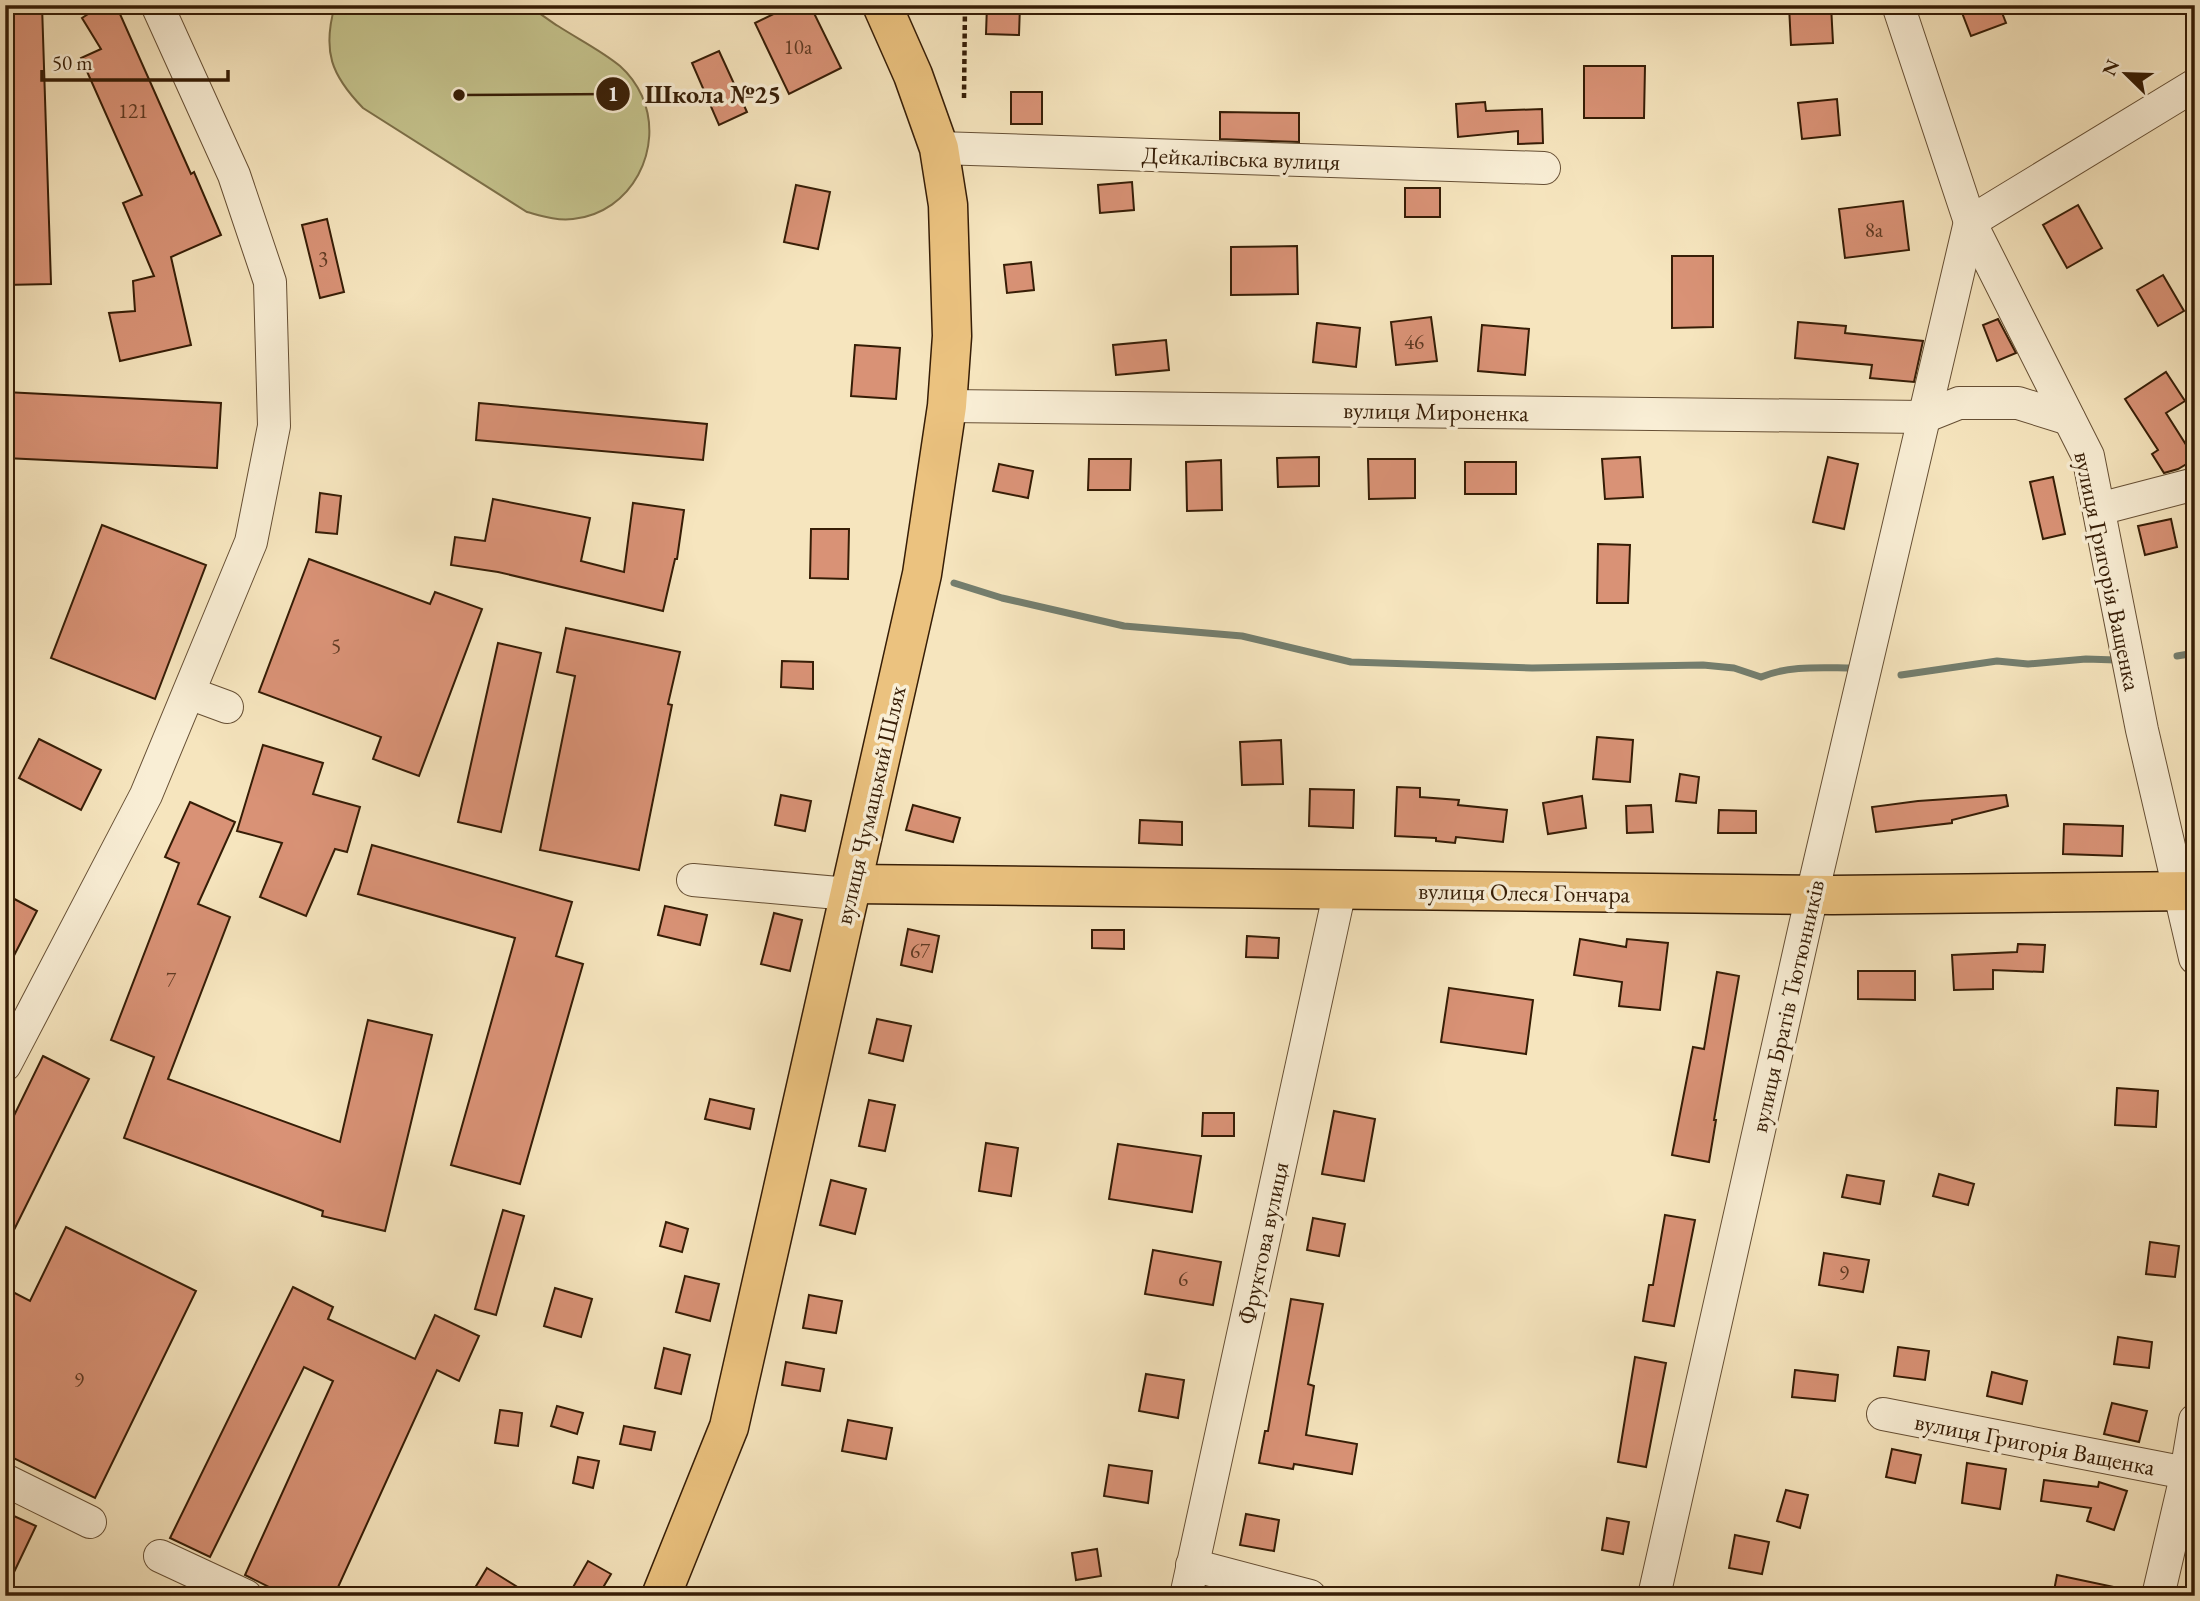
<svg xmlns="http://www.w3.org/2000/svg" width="2200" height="1601" font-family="'EB Garamond',serif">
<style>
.green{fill:#c4c28c;stroke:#7d7049;stroke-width:2}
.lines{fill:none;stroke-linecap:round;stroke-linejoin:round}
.stream{stroke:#747e6e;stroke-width:7}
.building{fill:#d99276;stroke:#361d06;stroke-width:2}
.minor-casing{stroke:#664f34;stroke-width:34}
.major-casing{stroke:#361d06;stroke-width:41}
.path{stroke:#361d06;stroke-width:4.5;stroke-dasharray:5 3.5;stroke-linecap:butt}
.minor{stroke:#f9eed5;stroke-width:32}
.major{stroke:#ebc27f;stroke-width:38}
.labels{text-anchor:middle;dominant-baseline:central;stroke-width:7;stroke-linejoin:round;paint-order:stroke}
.number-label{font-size:21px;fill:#5f3a22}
.street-label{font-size:24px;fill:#361d06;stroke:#f9eed5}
.leader{fill:none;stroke:#361d06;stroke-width:2.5}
.callout-dot{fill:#361d06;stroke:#f9eed5;stroke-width:2.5}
.mark-label{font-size:21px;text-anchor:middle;font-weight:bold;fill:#fff}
.callout-label{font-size:26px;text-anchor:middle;font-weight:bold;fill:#361d06;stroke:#f9eed5;stroke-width:7;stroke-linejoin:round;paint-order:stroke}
</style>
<rect width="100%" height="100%" fill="#f6e5be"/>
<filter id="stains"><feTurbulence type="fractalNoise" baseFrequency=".00286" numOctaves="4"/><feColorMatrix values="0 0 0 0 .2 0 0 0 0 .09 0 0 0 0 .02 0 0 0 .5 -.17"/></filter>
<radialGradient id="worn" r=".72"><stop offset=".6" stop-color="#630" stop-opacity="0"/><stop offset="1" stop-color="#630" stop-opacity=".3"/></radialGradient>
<path class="green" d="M335 5C383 5 431 5 479 5 491 5 516 2 526 6 537 10 548 20 558 26 578 39 602 51 620 66 629 74 637 85 642 96 665 148 632 213 573 219 557 221 542 216 527 212L363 108C331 75 322 51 335 5Z"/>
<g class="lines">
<g class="stream">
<path d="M954 583 1002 598 1124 626 1242 636 1351 662 1532 668 1703 665 1734 668 1761 677C1790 665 1822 668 1853 668"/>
<path d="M2177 656 2195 653"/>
<path d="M1901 675 1997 661 2028 664 2086 659 2116 660"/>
</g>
</g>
<g class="building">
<path d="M5 5H42L51 284 5 285Z"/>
<path d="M102 5H116L191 174 194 172 221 235 171 257 191 345 120 361 109 313 135 311 133 281 154 276 123 203 142 195 81 58 101 49 82 18Z"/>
<path d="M792 5H810L841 68 789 94 755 23Z"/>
<path d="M987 5H1020L1019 35 986 34Z"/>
<path d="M1831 5 1833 43 1791 45 1789 6Z"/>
<path d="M1959 5H1999L2006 23 1971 36Z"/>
<path d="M719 51 747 112 719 125 692 63Z"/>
<path d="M1584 66H1645L1644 118H1584Z"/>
<rect x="1011" y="92" width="31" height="32"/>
<path d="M1837 99 1840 135 1802 139 1798 103Z"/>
<path d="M1485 102 1486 111 1542 109 1543 143 1518 144V131L1458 137 1456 104Z"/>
<path d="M1220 112 1299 113V142L1220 139Z"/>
<path d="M1132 182 1134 210 1100 213 1098 185Z"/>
<path d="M796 185 830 192 818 249 784 242Z"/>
<rect x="1405" y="188" width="35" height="29"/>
<path d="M1903 201 1909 250 1845 258 1839 209Z"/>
<path d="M2078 205 2102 248 2067 268 2043 225Z"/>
<path d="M327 219 344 292 320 298 302 225Z"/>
<path d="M1297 246 1298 294 1231 295V247Z"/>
<path d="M1672 256H1713V327L1672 328Z"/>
<path d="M1031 262 1034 290 1007 293 1004 265Z"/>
<path d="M2163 275 2184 311 2158 326 2137 290Z"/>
<path d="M1431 317 1437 361 1396 365 1391 322Z"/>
<path d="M1998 319 2016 353 1997 361 1983 325Z"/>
<path d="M1798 322 1846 326 1845 333 1923 341 1914 382 1870 378 1872 365 1795 358Z"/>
<path d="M1317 323 1360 328 1356 367 1313 362Z"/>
<path d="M1482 325 1529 329 1525 375 1478 371Z"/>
<path d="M1166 340 1169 370 1116 375 1113 345Z"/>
<path d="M855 345 900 348 896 399 851 396Z"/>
<path d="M2166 372 2185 401 2166 413 2195 459 2178 469 2164 473 2152 454 2158 450 2125 399Z"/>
<path d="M5 392 221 403 217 468 5 458Z"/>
<path d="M479 403 707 424 703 460 476 440Z"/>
<path d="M1319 457V486L1278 487 1277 458Z"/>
<path d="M1640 457 1643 497 1605 499 1602 459Z"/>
<path d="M1828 457 1858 464 1844 529 1813 522Z"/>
<path d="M1089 459H1131L1130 490H1088Z"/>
<path d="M1368 459H1415V498L1369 499Z"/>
<path d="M1221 460 1222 510 1187 511 1186 462Z"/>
<rect x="1465" y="462" width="51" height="32"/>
<path d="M999 464 1033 471 1028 498 993 491Z"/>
<path d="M2053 477 2065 534 2043 539 2030 482Z"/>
<path d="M320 493 341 496 337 534 316 532Z"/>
<path d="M493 499 590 518 581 561 624 572 633 503 684 510 677 559H675L663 611 498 572 451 565 455 537 485 541Z"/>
<path d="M2171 519 2177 547 2145 555 2138 526Z"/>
<path d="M102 525 206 565 155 699 51 658Z"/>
<path d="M811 529H849L848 579 810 578Z"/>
<path d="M1598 544 1630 545 1628 603H1597Z"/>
<path d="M309 559 430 604 435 592 482 609 419 776 373 759 381 737 259 692Z"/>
<path d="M566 628 680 652 668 704 672 705 639 870 540 850 575 676 557 672Z"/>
<path d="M498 643 541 653 501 832 458 822Z"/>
<path d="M782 661 813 662V689L781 687Z"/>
<path d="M1597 737 1633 740 1630 782 1593 779Z"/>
<path d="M39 739 101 770 81 810 19 778Z"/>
<path d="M1281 740 1283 784 1242 785 1240 742Z"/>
<path d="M263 745 323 763 313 794 360 807 347 852 335 849 306 916 260 897 282 843 237 831Z"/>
<path d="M1680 774 1699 777 1696 803 1676 801Z"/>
<path d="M1397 787 1420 788V797L1459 800 1458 805 1507 810 1503 842 1456 837 1455 843 1436 841V838L1395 836Z"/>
<path d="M1310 789 1354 790 1353 828 1309 826Z"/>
<path d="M781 795 811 801 805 831 775 825Z"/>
<path d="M2006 795 2008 806 1952 820V823L1876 832 1872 807 1918 801Z"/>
<path d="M1582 796 1586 828 1548 834 1543 803Z"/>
<path d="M190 802 235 822 198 904 230 917 168 1079 340 1142 368 1020 432 1035 385 1231 322 1216 323 1211 124 1138 154 1057 111 1040 179 863 165 857Z"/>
<path d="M913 805 960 818 953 842 906 830Z"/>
<path d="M1651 805 1653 832 1627 833 1626 806Z"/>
<path d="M1719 810 1756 811V833H1718Z"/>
<path d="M1140 820 1182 822V845L1139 843Z"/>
<path d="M2064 824 2123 826 2122 856 2063 854Z"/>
<path d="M372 845 572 902 556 956 583 964 520 1184 451 1165 515 938 358 894Z"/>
<path d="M5 894 37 911 5 973Z"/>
<path d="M665 906 707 915 700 945 658 935Z"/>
<path d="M774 913 802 920 790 971 761 964Z"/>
<path d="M908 929 939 936 932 972 901 965Z"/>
<path d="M1092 930H1124V949L1092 948Z"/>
<path d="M1247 936 1279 938 1278 958 1246 957Z"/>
<path d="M1580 939 1626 947 1627 939 1668 943 1660 1010 1619 1006 1622 982 1574 975Z"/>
<path d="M2018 944 2045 945 2043 972 1993 970V989L1954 990 1952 955 2017 952Z"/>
<path d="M1858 971H1915V1000L1858 999Z"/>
<path d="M1717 972 1739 976 1714 1120H1716L1709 1162 1672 1155 1693 1047 1704 1049Z"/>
<path d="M1449 988 1533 1000 1526 1054 1441 1042Z"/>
<path d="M877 1019 911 1026 903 1061 869 1053Z"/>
<path d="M43 1056 89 1079 5 1248V1134Z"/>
<path d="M2117 1088 2158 1091 2156 1127 2115 1125Z"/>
<path d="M710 1099 754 1109 750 1129 705 1119Z"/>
<path d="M869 1100 895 1105 885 1151 859 1146Z"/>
<path d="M1334 1111 1375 1119 1364 1181 1322 1174Z"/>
<path d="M1203 1113H1234V1136H1202Z"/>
<path d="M986 1143 1018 1148 1011 1196 979 1191Z"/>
<path d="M1118 1144 1201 1156 1192 1212 1109 1199Z"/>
<path d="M1939 1174 1974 1184 1968 1205 1933 1196Z"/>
<path d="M1847 1175 1884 1181 1880 1204 1842 1197Z"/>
<path d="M831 1180 866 1189 855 1234 820 1225Z"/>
<path d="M503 1210 524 1216 496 1315 475 1309Z"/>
<path d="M1665 1215 1695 1220 1674 1326 1643 1321 1649 1285H1653Z"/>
<path d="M1313 1218 1345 1224 1339 1256 1307 1250Z"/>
<path d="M666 1222 688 1229 682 1252 660 1246Z"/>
<path d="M66 1227 196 1291 95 1498 5 1454V1288L30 1301Z"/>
<path d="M2150 1242 2179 1246 2175 1277 2146 1274Z"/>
<path d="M1153 1250 1221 1262 1213 1305 1145 1294Z"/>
<path d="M1824 1253 1869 1260 1863 1292 1819 1285Z"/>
<path d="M685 1276 719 1284 710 1321 676 1312Z"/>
<path d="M293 1287 333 1307 328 1319 415 1359 435 1315 479 1336 459 1381 437 1370 334 1596H287L245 1575 333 1381 304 1367 210 1557 170 1538Z"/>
<path d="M555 1288 592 1299 581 1337 544 1326Z"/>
<path d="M809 1295 842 1301 836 1333 803 1328Z"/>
<path d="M1291 1299 1323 1304 1308 1384 1314 1386 1306 1435 1357 1444 1352 1474 1294 1464 1293 1469 1259 1463 1265 1431H1268Z"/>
<path d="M2118 1337 2152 1342 2149 1368 2114 1364Z"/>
<path d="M1898 1347 1929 1351 1925 1380 1894 1376Z"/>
<path d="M664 1348 690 1355 681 1394 655 1388Z"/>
<path d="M1635 1357 1666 1363 1646 1467 1618 1462Z"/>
<path d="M786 1362 824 1369 820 1391 782 1385Z"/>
<path d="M1795 1370 1838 1375 1835 1401 1792 1397Z"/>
<path d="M1992 1372 2027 1381 2022 1404 1987 1396Z"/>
<path d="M1146 1374 1184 1380 1178 1418 1139 1411Z"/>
<path d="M2112 1403 2147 1411 2139 1442 2104 1434Z"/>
<path d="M557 1406 583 1413 577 1434 551 1426Z"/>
<path d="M500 1410 522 1413 518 1446 495 1443Z"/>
<path d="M848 1420 892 1428 886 1459 842 1451Z"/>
<path d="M624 1426 655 1432 651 1450 620 1444Z"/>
<path d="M1892 1449 1921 1455 1915 1483 1886 1477Z"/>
<path d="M578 1457 599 1461 593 1488 573 1483Z"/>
<path d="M1967 1463 2006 1469 2000 1509 1962 1503Z"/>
<path d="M1109 1465 1152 1471 1148 1503 1104 1496Z"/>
<path d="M2044 1480 2098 1487 2099 1482 2127 1491 2114 1530 2087 1521 2091 1508 2041 1501Z"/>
<path d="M1786 1490 1808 1495 1800 1528 1777 1521Z"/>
<path d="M5 1512 36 1526 5 1591Z"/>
<path d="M1246 1514 1279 1520 1274 1551 1240 1545Z"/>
<path d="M1607 1518 1629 1522 1623 1554 1602 1550Z"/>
<path d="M1735 1535 1769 1542 1762 1574 1729 1568Z"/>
<path d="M1097 1549 1101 1576 1076 1580 1072 1553Z"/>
<path d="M588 1561 611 1574 598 1596H568Z"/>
<path d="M487 1568 532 1596H470Z"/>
<path d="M2057 1575 2114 1587 2113 1596H2053Z"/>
</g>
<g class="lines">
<g class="minor-casing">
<g id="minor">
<path d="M1898 5 1970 222 2088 456 2142 730 2195 958"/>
<path d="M939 148 1544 168"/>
<path d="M947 406 1924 417 1959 403H2018L2069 419"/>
<path d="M2099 509 2195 484"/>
<path d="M189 693 227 707"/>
<path d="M693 880 849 894"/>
<path d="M5 1065 146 795 251 542 274 426 270 282 234 175 157 5"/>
<path d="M1883 1414 2186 1473"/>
<path d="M5 1480 90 1522"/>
<path d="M160 1556 246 1596"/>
<path d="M1192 1565 1310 1596"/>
<path d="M1186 1596 1340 890"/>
<path d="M1654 1596 1812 895 1970 222 2195 85"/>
<path d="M2158 1596 2184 1485 2195 1420"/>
</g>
</g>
<g class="major-casing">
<g id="major">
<path d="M852 884 1833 895 2195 891"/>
<path d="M661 1596 729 1427 922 574 947 406 952 336 948 205 939 148 913 75 882 5"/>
</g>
</g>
<path class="path" d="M964 98 965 5"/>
<use href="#minor" class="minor"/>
<use href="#major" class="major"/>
</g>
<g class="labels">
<g class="number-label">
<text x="798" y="46">10а</text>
<text x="133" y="110">121</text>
<text x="1874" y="229">8а</text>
<text x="323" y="258">3</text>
<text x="1414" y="341">46</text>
<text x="336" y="645">5</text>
<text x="920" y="950">67</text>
<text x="171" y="979">7</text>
<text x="1844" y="1272">9</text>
<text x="1183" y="1278">6</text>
<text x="79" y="1379">9</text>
</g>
<g class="street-label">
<text transform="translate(1241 158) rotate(2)">Дейкалівська вулиця</text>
<text transform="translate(1436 411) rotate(1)">вулиця Мироненка</text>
<text transform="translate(2108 571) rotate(78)">вулиця Григорія Ващенка</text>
<text transform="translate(870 805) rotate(-77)">вулиця Чумацький Шлях</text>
<text transform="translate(1524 892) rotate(1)">вулиця Олеся Гончара</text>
<text transform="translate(1787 1006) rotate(-77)">вулиця Братів Тютюнників</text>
<text transform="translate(1263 1243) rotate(-78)">Фруктова вулиця</text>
<text transform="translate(2035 1444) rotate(11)">вулиця Григорія Ващенка</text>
</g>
</g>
<path class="leader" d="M459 95L613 94"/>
<g class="callout-dot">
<circle cx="459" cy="95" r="7"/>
<circle cx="613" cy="94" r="18"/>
</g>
<g class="mark-label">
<text x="613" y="101">1</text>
</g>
<g class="callout-label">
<text x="713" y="103">Школа №25</text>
</g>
<rect width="2200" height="1601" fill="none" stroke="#f6e5be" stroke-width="28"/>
<rect x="7" y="7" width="2186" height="1587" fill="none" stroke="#361d06" stroke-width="3.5"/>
<rect x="14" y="14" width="2172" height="1573" fill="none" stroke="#361d06" stroke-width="2"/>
<g transform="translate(2126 74) rotate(293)" stroke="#f9eed5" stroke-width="5" paint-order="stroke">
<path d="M0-5L12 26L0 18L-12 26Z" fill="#361d06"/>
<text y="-10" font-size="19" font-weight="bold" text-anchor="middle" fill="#361d06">N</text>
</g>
<path d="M42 70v10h186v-10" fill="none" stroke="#361d06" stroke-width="3.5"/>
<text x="52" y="70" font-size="21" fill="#361d06" stroke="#f9eed5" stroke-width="5" paint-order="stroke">50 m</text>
<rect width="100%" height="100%" filter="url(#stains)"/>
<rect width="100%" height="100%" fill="url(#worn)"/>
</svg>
